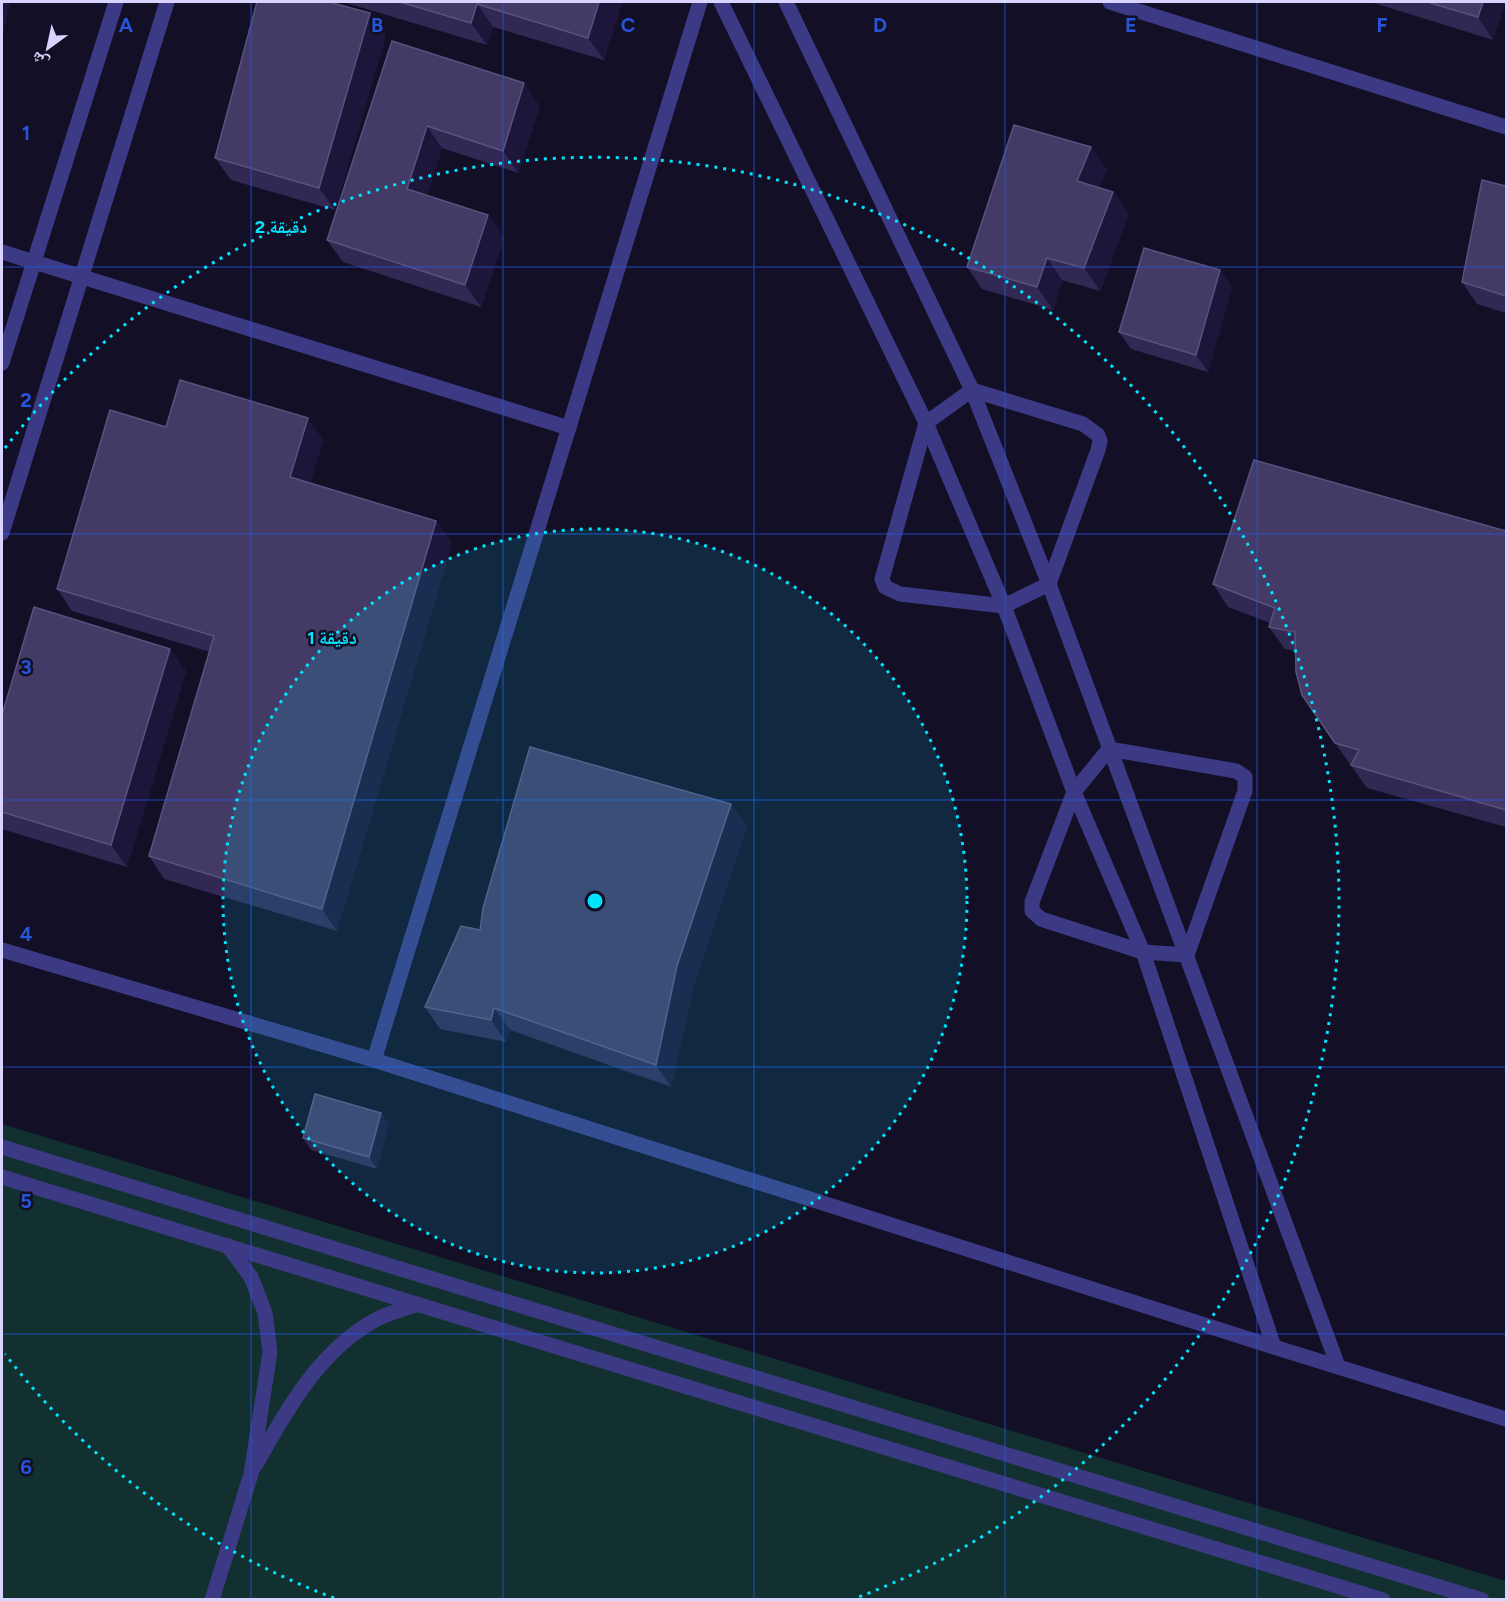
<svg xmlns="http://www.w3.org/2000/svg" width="1508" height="1601" font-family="Figtree,'Noto Naskh Arabic',sans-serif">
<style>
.green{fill:#12302f}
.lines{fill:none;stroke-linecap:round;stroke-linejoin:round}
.service{stroke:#3d3a85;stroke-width:15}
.minor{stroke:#3d3a85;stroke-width:15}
.wall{fill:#312854}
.shaded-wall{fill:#1d163a}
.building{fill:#433a66;stroke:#5a527e;stroke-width:1.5}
.grid{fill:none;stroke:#2655da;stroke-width:1.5;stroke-opacity:0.55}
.ring{fill:none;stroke:#00e5ff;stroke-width:3;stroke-dasharray:3 6}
.grid-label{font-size:20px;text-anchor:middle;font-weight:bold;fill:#2655da;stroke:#130f26;stroke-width:5;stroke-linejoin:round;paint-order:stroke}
.centre{fill:#00e5ff;stroke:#130f26;stroke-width:3}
.ring-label{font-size:18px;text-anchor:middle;font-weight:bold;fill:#00e5ff;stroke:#130f26;stroke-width:5;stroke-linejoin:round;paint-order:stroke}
</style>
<rect width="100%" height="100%" fill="#130f26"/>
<path class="green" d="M2 1124 1506 1581V1599H2Z"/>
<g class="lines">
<g class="service">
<path d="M972 390 1083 424 1098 435 1100 441 1098 450 1049 584 1004 606 900 594 885 587 882 579 926 423Z"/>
<path d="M1109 749 1236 771 1245 777V791L1187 955 1143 952 1041 919 1032 911V902L1074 792Z"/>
<path d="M255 1466C287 1410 318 1351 377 1319 389 1313 404 1309 416 1305"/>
<path d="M212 1600 251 1474 270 1352 265 1313 251 1277 228 1246"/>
</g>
<g class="minor">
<path d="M721 2 926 423 1004 606 1074 792 1143 952 1274 1347"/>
<path d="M786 2 972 390 1049 584 1338 1366"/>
<path d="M1110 2 1506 127"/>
<path d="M2 252 569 428"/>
<path d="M2 363 116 2"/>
<path d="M2 533 167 2"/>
<path d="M2 950 374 1060 1274 1347 1506 1419"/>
<path d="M374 1060 700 2"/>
<path d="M2 1147 1482 1600"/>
<path d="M2 1177 1383 1600"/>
</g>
</g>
<g class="wall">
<path d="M343 2H622L604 60 493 27 487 45Z"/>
<path d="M1371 2H1505L1493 40Z"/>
<path d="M386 35 335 210 231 180 215 158Z"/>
<path d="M392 41 540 106 518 173 442 148 427 195 504 237 481 307 343 262 327 240Z"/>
<path d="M1107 169 1099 188 1113 192 1129 214 1100 291 1062 280 1053 310 982 289 967 267Z"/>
<path d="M1506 186V313L1477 304 1462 282Z"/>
<path d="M1232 287 1208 372 1131 349 1119 332Z"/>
<path d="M166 427 323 440 310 483 436 521 452 543 337 931 164 879 149 856 210 652 72 611 57 589Z"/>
<path d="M1506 531V827L1367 788 1335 743 1296 651 1285 649 1269 627 1270 623 1228 607 1213 584Z"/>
<path d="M186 671 127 867 2 829V715Z"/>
<path d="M747 826 693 988 671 1087 510 1030 506 1042 440 1029 425 1007Z"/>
<path d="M389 1124 377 1169 311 1150 303 1138Z"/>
</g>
<g class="shaded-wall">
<path d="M2 2H11L2 37Z"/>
<path d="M599 2H622L604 60 588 38Z"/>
<path d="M1483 2H1505L1493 40 1478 17Z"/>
<path d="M477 4 493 27 487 45 471 23Z"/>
<path d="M370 13 386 35 335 210 319 188Z"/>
<path d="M524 83 540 106 518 173 503 151Z"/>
<path d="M427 126 442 148 422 211 407 189Z"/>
<path d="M1091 147 1107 169 1093 203 1077 181Z"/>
<path d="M1113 192 1129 214 1100 291 1084 268Z"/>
<path d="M488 215 504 237 481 307 465 285Z"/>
<path d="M1047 258 1062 280 1053 310 1037 287Z"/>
<path d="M1220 270 1232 287 1208 372 1196 355Z"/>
<path d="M308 418 323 440 306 499 290 477Z"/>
<path d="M436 521 452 543 337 931 322 909Z"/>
<path d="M170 649 186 671 127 867 111 845Z"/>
<path d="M731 804 747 826 693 988 671 1087 656 1065 677 966Z"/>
<path d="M494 1008 510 1030 506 1042 491 1020Z"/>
<path d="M381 1113 389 1124 377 1169 369 1157Z"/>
</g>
<g class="building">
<path d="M257 2H329L370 13 319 188 215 158Z"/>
<path d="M400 2H599L588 38 477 4 471 23Z"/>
<path d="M1427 2H1483L1478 17Z"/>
<path d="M392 41 524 83 503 151 427 126 407 189 488 215 465 285 327 240Z"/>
<path d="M1014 125 1091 147 1077 181 1113 192 1084 268 1047 258 1037 287 967 267Z"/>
<path d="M1482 180 1506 186V296L1462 282Z"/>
<path d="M1144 248 1220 270 1196 355 1119 332Z"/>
<path d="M180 380 308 418 290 477 436 521 322 909 149 856 214 636 57 589 110 410 166 427Z"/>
<path d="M1254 460 1506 531V810L1351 765 1359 750 1335 743 1302 695 1296 672 1295 632 1269 627 1275 608 1213 584Z"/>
<path d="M34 607 170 649 111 845 2 812V715Z"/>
<path d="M530 747 731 804 677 966 656 1065 494 1008 491 1020 425 1007 461 926 480 930 483 908Z"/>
<path d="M315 1094 381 1113 369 1157 303 1138Z"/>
</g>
<path class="grid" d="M251 2V1600M503 2V1600M754 2V1600M1005 2V1600M1257 2V1600M2 267H1506M2 534H1506M2 800H1506M2 1067H1506M2 1334H1506"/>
<circle cx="595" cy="901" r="372" fill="#00e5ff" fill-opacity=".12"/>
<g class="ring">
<circle cx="595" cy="901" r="372"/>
<path d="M334 1598A744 744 0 0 1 5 1354M5 448A744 744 0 1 1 856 1598"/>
</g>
<g class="grid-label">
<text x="126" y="32">A</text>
<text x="377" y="32">B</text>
<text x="628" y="32">C</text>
<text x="880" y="32">D</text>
<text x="1131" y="32">E</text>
<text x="1382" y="32">F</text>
<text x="26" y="140">1</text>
<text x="26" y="407">2</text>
<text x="26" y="674">3</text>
<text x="26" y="941">4</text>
<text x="26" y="1208">5</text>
<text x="26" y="1474">6</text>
</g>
<circle cx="595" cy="901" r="9" class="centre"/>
<g class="ring-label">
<text x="281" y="233">2 دقيقة</text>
<text x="332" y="644">1 دقيقة</text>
</g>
<rect width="1508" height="1601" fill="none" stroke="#d9d4ff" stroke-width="6"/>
<g transform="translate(48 48) rotate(213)" stroke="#130f26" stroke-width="4.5" paint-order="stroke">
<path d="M0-4.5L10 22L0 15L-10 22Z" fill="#d9d4ff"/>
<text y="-9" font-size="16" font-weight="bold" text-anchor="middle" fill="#d9d4ff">ش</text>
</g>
</svg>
